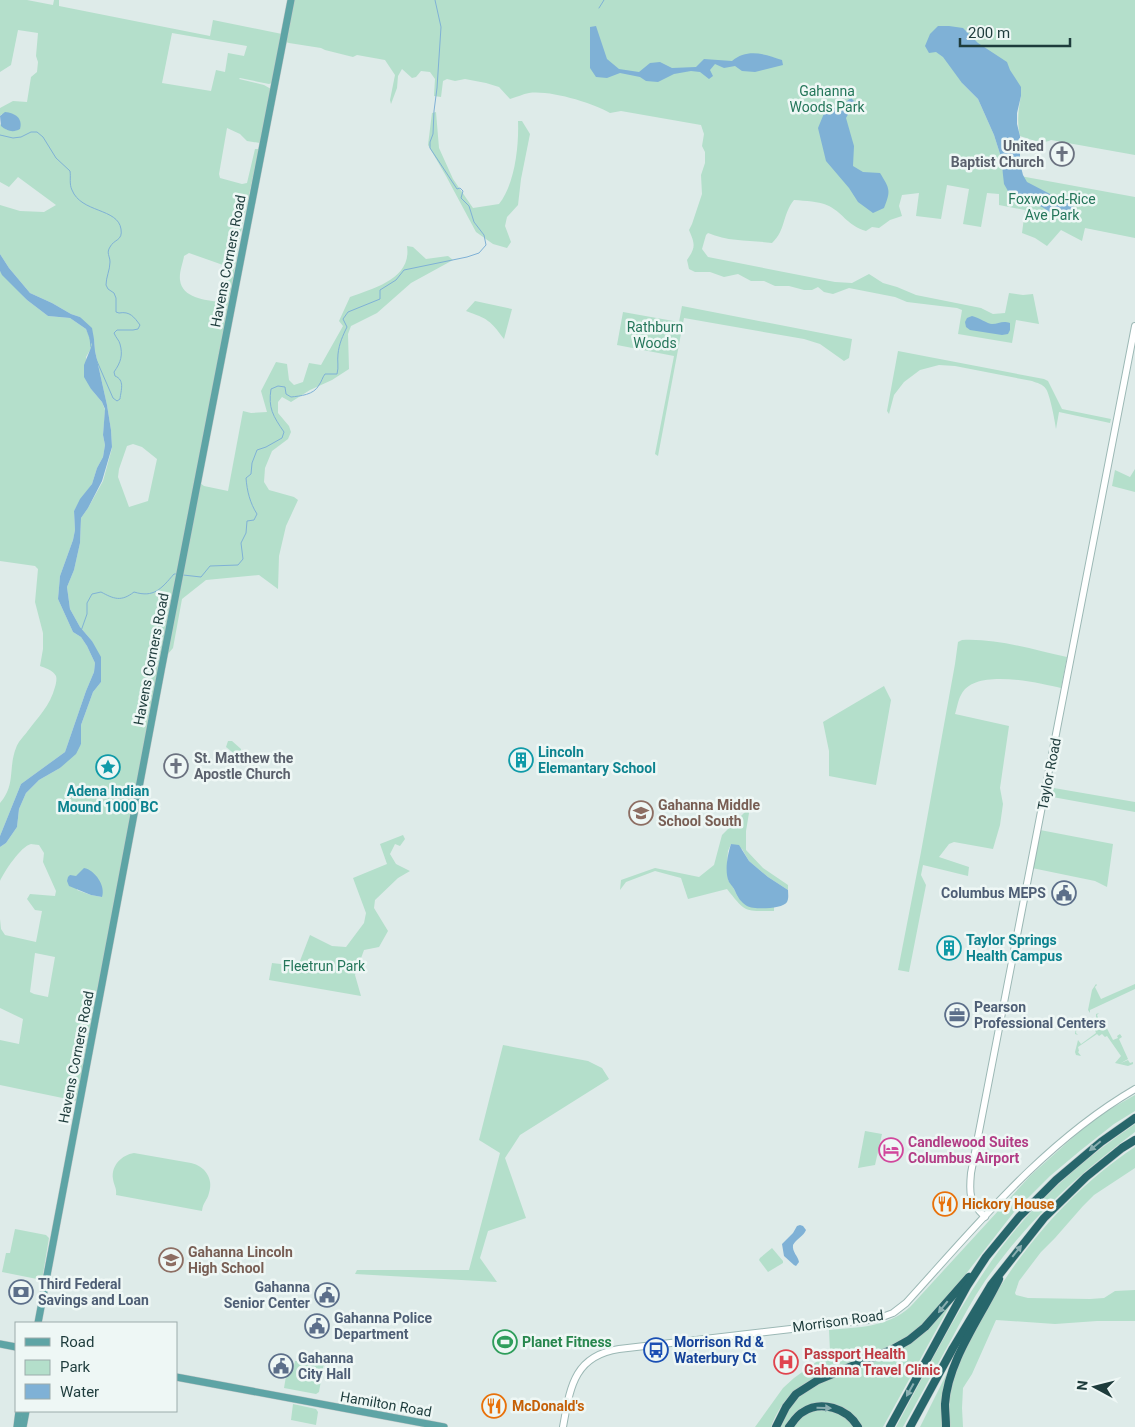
<svg xmlns="http://www.w3.org/2000/svg" width="1135" height="1427" font-family="Roboto,sans-serif">
<style>
.green{fill:#b4dfcb;fill-rule:evenodd}
.water{fill:#7fb1d6}
.lines{fill:none;stroke-linecap:round;stroke-linejoin:round}
.stream{stroke:#7fb1d6;stroke-width:1}
.secondary-casing{stroke:#9cb8b5;stroke-width:8}
.primary-casing{stroke:#c0c8c8;stroke-width:8}
.motorway-casing{stroke:#c0c8c8;stroke-width:9}
.secondary{stroke:#fff;stroke-width:6}
.primary{stroke:#5ea4a5;stroke-width:7}
.motorway{stroke:#27666b;stroke-width:8}
.oneway{fill:#8aaeb0}
.labels{text-anchor:middle;dominant-baseline:central;stroke-width:5;stroke-linejoin:round;paint-order:stroke}
.park-label{font-size:14px;fill:#24765a;stroke:#eef7f5}
.worship-label{font-size:14px;font-weight:bold;fill:#5b616d;stroke:#eef7f5;text-anchor:end}
.street-label{font-size:14px;fill:#1e3c3c;stroke:#eef7f5}
.culture-label{font-size:14px;font-weight:bold;fill:#0d838f;stroke:#eef7f5;text-anchor:start}
.education-label{font-size:14px;font-weight:bold;fill:#785e54;stroke:#eef7f5;text-anchor:start}
.service-label{font-size:14px;font-weight:bold;fill:#4e5e75;stroke:#eef7f5;text-anchor:start}
.hotel-label{font-size:14px;font-weight:bold;fill:#b23c85;stroke:#eef7f5;text-anchor:start}
.food-label{font-size:14px;font-weight:bold;fill:#c56008;stroke:#eef7f5;text-anchor:start}
.leisure-label{font-size:14px;font-weight:bold;fill:#27864d;stroke:#eef7f5;text-anchor:start}
.transit-label{font-size:14px;font-weight:bold;fill:#164399;stroke:#eef7f5;text-anchor:start}
.health-label{font-size:14px;font-weight:bold;fill:#be3a42;stroke:#eef7f5;text-anchor:start}
</style>
<rect width="100%" height="100%" fill="#deebe9"/>
<g class="green">
<path d="M0 0H27L53 5 54 0H59V6L210 36 213 20 282 34 272 83 269 84 240 78 239 79 264 85 271 89 260 143 247 141 240 134 227 128 219 174 220 178 242 184 247 183 255 149H259L241 232 221 349 77 1101 0 1085V1040L19 1044 23 1019 0 1008V919L1 929 5 935 36 942 42 911 35 910 27 899 30 894 55 896 56 891 43 862 44 853 39 845C36 845 33 844 31 844 21 846 4 872 0 881V847L6 843 17 827 19 809 26 793 39 780 60 768 81 744V725L93 692 101 682 92 641 80 627 70 609 67 587 74 570 80 543 81 518 88 508 103 481 112 448 111 430 107 405 95 351 94 339 80 317 71 314 52 303 30 293 9 268 0 254V205L20 211 44 212 56 205 18 177 9 187 0 182V124L7 130 2 114 0 116V108L13 101 27 102 31 77 37 72 38 62 36 56 38 33 18 30 11 65 0 72ZM172 33 247 46 244 56 228 53 225 72 216 70 211 91 162 83ZM189 253 223 265 226 269 223 298 220 302C205 300 182 298 180 280 179 272 183 263 184 256ZM133 444 142 447 157 459 148 501 129 507 118 477 119 469 127 446ZM79 875 102 897 91 895 77 890 76 876ZM35 953 55 957 48 997 34 994 30 992Z"/>
<path d="M292 0H1135V155L1051 140C1041 145 1030 139 1020 136 1017 122 1018 111 1021 96L962 83 978 99 994 135 1001 157 1003 173 1135 197V238L1085 228 1082 241 1061 230 1047 246 1035 238 1022 233 1025 210 999 205V194L987 193 981 227 963 224 969 189 947 185 941 219 916 216 919 193 902 195 899 206 902 216 890 220 879 228 872 227 866 231C848 226 844 214 829 206 818 201 806 201 794 200 782 215 786 230 772 243 750 240 729 242 708 233L706 235 702 249 708 257 835 282 852 283 869 274 883 283 897 287 916 295 981 308 993 314 1005 313 1009 293 1023 295 1033 294 1039 324 1016 320 1012 343 958 334 962 310 957 308 907 302 895 297 849 288 833 294 824 292 818 287 812 290H804L789 286H775L764 281H751L738 274 724 277 710 272H695L689 269 687 260C696 247 695 244 689 230L692 224 702 194 701 175 705 163V152L702 146 704 134 701 125 621 111 610 113C593 103 550 90 529 93 523 94 517 97 510 99L499 87 486 83 465 79 455 81 447 79 443 81 441 97 434 96 435 79 430 72 421 71 416 77 412 78 402 69 398 76 397 88 391 104 390 100 395 75 385 60 357 55 353 57 325 50 321 48 289 43 286 42Z"/>
<path d="M436 112 439 148 453 179 473 208 499 204C515 184 519 146 518 121H522L530 134 521 179 518 205 507 217 505 226 511 242 507 248 493 244 476 232 446 176 428 145 432 113Z"/>
<path d="M407 246 413 247 426 259 448 256 453 260 411 283 377 313 351 326 348 334 349 369 332 380 310 390 291 402 282 397 278 402V413L289 426 291 432 288 439 272 451 265 468 264 482 269 490 294 497 298 500 286 526 279 556 278 589 259 575 206 580 182 599 173 648 168 654 200 483 204 486 228 491 243 411 251 413 267 412 261 391 276 362 287 364 289 380 294 385 303 382 309 363 321 365 343 326 339 321 350 297C374 288 412 279 407 246Z"/>
<path d="M0 271 27 300 48 316 70 318 86 329 93 345 86 357 91 389 102 402 105 410 103 435 105 445 103 457 97 468 92 484 81 499 74 511 75 530 73 540 60 576 58 599 73 632 81 637 87 646 95 663 94 672 86 691 65 752 21 784 0 836V803C16 785 8 768 16 748 18 742 23 737 27 732 38 717 50 706 55 687 56 684 57 679 56 676 53 670 45 668 40 666L43 649V633L35 602 38 569 35 566 0 561Z"/>
<path d="M475 301 512 309 504 339C490 320 488 319 466 311Z"/>
<path d="M682 306 852 339 849 358 844 361 820 344 804 339 684 318 658 456 655 454 674 356 617 345 623 312 679 322Z"/>
<path d="M898 351 1044 379 1048 381 1062 409 1111 419 1110 423 1059 412 1056 429C1055 421 1050 395 1046 389 1043 384 1037 383 1032 381L955 366 939 365 920 370 904 382 894 395 889 414 887 411Z"/>
<path d="M1135 469V492L1112 486 1115 470 1130 477Z"/>
<path d="M962 640C996 638 1034 650 1067 657L1061 688C1038 683 974 667 961 695 958 700 957 708 955 714L1009 726 1000 788 1003 804 1000 825 993 849 954 842 949 844 939 857 969 867 968 876 923 865 921 875 926 885 909 972 898 970 921 852 955 664 958 642Z"/>
<path d="M884 686 891 700 876 785 829 776V751L823 722Z"/>
<path d="M228 741H232L241 749V751L237 756 226 747Z"/>
<path d="M1048 787 1135 802V812L1047 796Z"/>
<path d="M750 807 746 831V850L763 868 788 885V890L768 877 749 861 742 849 731 844 728 851 727 863 728 880 732 885 738 897 757 908 774 907V911C744 911 746 913 727 889L688 899 681 878 655 871 626 882 620 890 621 880 655 868 699 877 714 865 722 835Z"/>
<path d="M1040 830 1113 844 1107 887 1095 881 1032 868Z"/>
<path d="M403 835 405 839 400 846 395 844 390 854 396 864 410 871 398 878 375 900 374 908 388 931 379 947 364 950 355 975 361 996 269 980 272 963 298 966 310 935 332 946 346 947 364 923 366 913 353 878 387 864 380 844Z"/>
<path d="M1096 984 1097 985 1095 987 1101 999 1135 984V989L1090 1010V1013L1088 1010 1092 990Z"/>
<path d="M1099 1013 1097 1015 1099 1020 1102 1019 1113 1040 1118 1038 1117 1036 1120 1034 1122 1037 1119 1039 1128 1059 1121 1063 1128 1060 1130 1063 1133 1062V1064L1128 1066 1115 1063 1121 1056 1107 1036 1105 1037 1102 1034 1099 1036 1097 1034 1078 1047 1079 1051 1078 1052 1081 1056 1076 1055 1075 1052 1078 1040 1081 1044 1096 1033 1095 1030 1098 1027 1097 1025 1093 1028V1024L1081 1022 1080 1025H1077L1076 1033 1078 1035 1075 1034C1075 1034 1076 1026 1077 1025 1080 1019 1092 1018 1096 1018V1014Z"/>
<path d="M503 1045 588 1061 602 1068 609 1079 520 1135 505 1158 526 1218 488 1231 480 1258 497 1282 355 1274 357 1270H469L500 1153 479 1140Z"/>
<path d="M1135 1095V1111L1114 1124 1081 1150 1050 1176 1014 1212 941 1306 923 1326 908 1338 893 1346 818 1376C794 1388 781 1401 771 1427H755L783 1388 794 1378 830 1352 829 1330C859 1327 886 1328 910 1307L1031 1175 1079 1132 1103 1113Z"/>
<path d="M1135 1124V1132C1076 1176 1027 1221 985 1281 972 1300 961 1321 951 1340 935 1369 919 1398 903 1427H896C924 1375 951 1321 984 1272 1023 1212 1077 1163 1135 1124Z"/>
<path d="M865 1131 882 1134 875 1165 858 1168Z"/>
<path d="M1135 1147V1168L1094 1195 1083 1206 1055 1238 1041 1252 1019 1281 1015 1293 1016 1295 1028 1298 1090 1299 1104 1298 1115 1291 1135 1290V1321H1097L1055 1324 996 1320 972 1374 963 1388 962 1408 963 1427H949C949 1417 947 1406 949 1396 953 1372 964 1351 975 1329 1013 1258 1067 1192 1135 1147Z"/>
<path d="M134 1153 191 1163C205 1166 214 1179 209 1193 207 1201 203 1202 202 1211L116 1195C117 1188 114 1186 113 1179 111 1165 122 1155 134 1153Z"/>
<path d="M15 1229 46 1235 49 1238 42 1280 2 1272 6 1253H10Z"/>
<path d="M772 1248 783 1261V1263L768 1272 759 1260 760 1258Z"/>
<path d="M950 1305 883 1427H859L856 1420 816 1405 786 1427H780C800 1377 845 1376 886 1353 894 1349 901 1342 907 1337 922 1326 936 1315 950 1305Z"/>
<path d="M299 1353 304 1354 303 1358 318 1360 320 1356 325 1357 319 1392 316 1394 284 1388 287 1370 293 1371 295 1361H298Z"/>
<path d="M947 1373 949 1374 943 1427H920Z"/>
<path d="M293 1404 316 1409 318 1412 316 1425 291 1420Z"/>
<path d="M828 1409 844 1415 855 1427H791C802 1412 811 1411 828 1409Z"/>
</g>
<g class="water">
<path d="M596 26 607 59 619 69 639 72 650 63 660 62 672 68 696 67 704 59 732 61C747 48 765 54 782 60L783 65 755 72 742 71 735 66 724 68 715 64 710 70 713 76 709 79 700 72 691 71 674 74 658 82 646 81 640 77 620 73 607 78 596 77 590 68V27Z"/>
<path d="M938 26H949L963 28 978 43 1007 62 1010 70 1021 87V96L1017 113V124L1020 136V163L1023 175 1027 182 1073 206 1077 212 1076 218 1071 222H1066L1042 207 1021 199 1008 191 1004 184 1001 157 994 135 978 99 962 83 943 57 936 52 929 53 925 46 930 34Z"/>
<path d="M851 98 855 102 846 118 854 146 853 166 863 172 880 173C890 189 891 191 884 208L873 213 858 202 849 188 826 161 818 128 825 111 839 107Z"/>
<path d="M5 112C15 113 23 118 20 129 13 133 7 131 1 126L0 116Z"/>
<path d="M0 254 9 268 30 293 52 303 71 314 80 317 92 328 94 339 95 351 107 405 111 430 112 447 102 481 88 508 81 518 80 543 74 570 67 587 70 609 80 627 92 641 101 657V682L93 692 81 725V744L76 754 60 768 39 780 26 793 19 809 17 827 6 843 0 847V836L21 784 65 752 86 691 94 672 95 663 87 646 81 637 73 632 58 599 60 576 73 540 75 530 74 511 80 499 92 484 97 468 103 457 105 445 103 435 105 409 102 402 91 389 84 377V365L92 345 86 329 70 318 48 316 27 300 2 275 0 271Z"/>
<path d="M972 316C978 317 988 324 992 324 999 324 1002 320 1010 323V330L1008 334 1002 335 970 330 966 327 965 322 967 318Z"/>
<path d="M731 844 739 845 749 861 768 877 788 890C788 894 789 898 787 902 783 909 754 910 747 906 741 902 738 898 735 891 734 888 731 885 729 882 724 872 728 853 731 844Z"/>
<path d="M84 868C95 870 106 886 102 897L91 895 69 886 67 881 68 877 70 875 76 876Z"/>
<path d="M800 1225 803 1226 806 1230C804 1236 796 1239 793 1245 792 1252 798 1256 799 1262L796 1266 794 1265 784 1256 782 1244 793 1233 797 1226Z"/>
</g>
<g class="lines">
<g class="stream">
<path d="M599 8 604 0"/>
<path d="M0 135 13 138 21 137 31 132H37L43 137 56 158 70 171C71 177 69 184 72 190 81 213 118 208 121 229 123 241 114 239 110 247 106 253 110 256 110 262 110 270 106 277 106 285L108 289 114 293 116 298V312L119 313C130 311 134 317 140 325L138 329 133 330H117L114 333C116 338 119 340 120 344 123 355 121 362 114 372L115 376C125 380 121 390 120 399L117 401 113 398 96 359"/>
<path d="M90 338 91 347"/>
<path d="M183 575 201 577 210 566 238 565 243 559 241 543 246 533 247 521 254 520 257 514C250 503 247 491 246 478L251 474 252 463 257 450 266 447 282 438 284 432C273 416 268 408 271 389L278 386 285 387 286 394 291 397C300 396 314 395 319 385 322 381 322 378 325 374H337C339 367 337 361 338 354 339 344 343 335 347 327L343 319 348 312 380 299V290L396 280 404 270 467 257 479 253 486 245 484 235 474 222 469 206 461 198 463 191 460 188 457 189 430 148V142L433 134 434 111 437 88 441 27 435 0"/>
<path d="M81 631 87 614V603L92 594 101 592C114 599 121 602 134 592 154 598 161 589 174 574H177"/>
</g>
<g class="secondary-casing">
<g id="secondary">
<path d="M985 1217C969 1201 969 1194 971 1173L1135 326"/>
<path d="M563 1427C570 1389 573 1356 619 1349L877 1319 893 1313 906 1303C976 1226 1044 1142 1135 1089"/>
</g>
</g>
<g class="primary-casing">
<g id="primary">
<path d="M38 1323 161 671 291 0"/>
<path d="M0 1344 16 1347"/>
<path d="M176 1377 444 1427"/>
<path d="M17 1427 19 1411"/>
<path d="M23 1427 26 1411"/>
</g>
</g>
<g class="motorway-casing">
<g id="motorway">
<path d="M776 1427 786 1407 796 1394 818 1380 891 1350 909 1340 925 1327 969 1277"/>
<path d="M789 1427C793 1422 797 1415 803 1412 821 1400 847 1408 858 1427"/>
<path d="M890 1427 967 1286 986 1257 1019 1217 1056 1180 1101 1142 1135 1118"/>
<path d="M910 1427 953 1348 991 1285 1044 1218 1086 1177 1122 1148 1135 1140"/>
<path d="M946 1427C946 1419 945 1411 945 1404 948 1360 981 1317 999 1279"/>
</g>
</g>
<use href="#secondary" class="secondary"/>
<use href="#primary" class="primary"/>
<use href="#motorway" class="motorway"/>
</g>
<defs><path id="oneway-solid" d="M-6-.8H1V-3.2L6.5 0L1 3.2V.8H-6Z" transform="scale(1.25)"/></defs>
<g class="oneway">
<use href="#oneway-solid" transform="translate(1095 1146) rotate(140)"/>
<use href="#oneway-solid" transform="translate(1017 1251) rotate(-51)"/>
<use href="#oneway-solid" transform="translate(943 1307) rotate(129)"/>
<use href="#oneway-solid" transform="translate(910 1390) rotate(119)"/>
<use href="#oneway-solid" transform="translate(824 1408) rotate(2)"/>
</g>
<defs>
<g id="church-ring" transform="scale(1.25)"><circle r="9.5" fill="#eef7f5" stroke="#6b7280" stroke-width="1.5"/><path d="M-1.2-6h2.4v3.5h3.3v2.4h-3.3V6h-2.4V-.1h-3.3v-2.4h3.3Z" fill="#6b7280"/></g>
<g id="building-ring" transform="scale(1.25)"><circle r="9.5" fill="#eef7f5" stroke="#0f9aa8" stroke-width="1.5"/><path d="M-4-6H4V6H1V3H-1V6H-4ZM-2.5-4.3h1.7v1.8h-1.7ZM.8-4.3h1.7v1.8H.8ZM-2.5-1h1.7V.8h-1.7ZM.8-1h1.7V.8H.8Z" fill="#0f9aa8"/></g>
<g id="sight-ring" transform="scale(1.25)"><circle r="9.5" fill="#eef7f5" stroke="#0f9aa8" stroke-width="1.5"/><path d="M0-6L1.8-2.2L6-1.7L2.9 1.2L3.7 5.4L0 3.3L-3.7 5.4L-2.9 1.2L-6-1.7L-1.8-2.2Z" fill="#0f9aa8"/></g>
<g id="school-ring" transform="scale(1.25)"><circle r="9.5" fill="#eef7f5" stroke="#8d6e63" stroke-width="1.5"/><path d="M0-5L7-2L0 1L-7-2ZM-4 1L0 2.5L4 1V4Q0 6-4 4Z" fill="#8d6e63"/></g>
<g id="civic-ring" transform="scale(1.25)"><circle r="9.5" fill="#eef7f5" stroke="#5c6f8a" stroke-width="1.5"/><path d="M-.6-6.5H3V-4.5H.6V-3L4-1V1h2V6H-6V1h2V-1L-.6-3ZM-1.2 2.5V6h2.4V2.5Z" fill="#5c6f8a"/></g>
<g id="office-ring" transform="scale(1.25)"><circle r="9.5" fill="#eef7f5" stroke="#5c6f8a" stroke-width="1.5"/><path d="M-6-3h4V-5.5h4V-3h4V5H-6ZM-1-4.5V-3h2v-1.5ZM-6 0V1H6V0Z" fill="#5c6f8a"/></g>
<g id="hotel-ring" transform="scale(1.25)"><circle r="9.5" fill="#eef7f5" stroke="#d1479c" stroke-width="1.5"/><path d="M-6-4.5h1.5V1H6V5H4.5V3h-9V5H-6ZM-4 0a1.8 1.8 0 1 1 3.6 0ZM.5 0V-2.5h3Q6-2.5 6 0Z" fill="#d1479c"/></g>
<g id="restaurant-ring" transform="scale(1.25)"><circle r="9.5" fill="#eef7f5" stroke="#e8710a" stroke-width="1.5"/><path d="M-5-6h1v4h1v-4h1v4h1v-4h1v5L-1.5 .5V6h-2V.5L-5-1ZM5-6V6H3V1.5H1.5Q1.5-4 5-6Z" fill="#e8710a"/></g>
<g id="bank-ring" transform="scale(1.25)"><circle r="9.5" fill="#eef7f5" stroke="#5c6f8a" stroke-width="1.5"/><path d="M-6-4H6V4H-6ZM0-2.3a2.3 2.3 0 1 0 0 4.6a2.3 2.3 0 1 0 0-4.6Z" fill="#5c6f8a"/></g>
<g id="stadium-ring" transform="scale(1.25)"><circle r="9.5" fill="#eef7f5" stroke="#2e9e5b" stroke-width="1.5"/><path d="M0-5a6.5 5 0 1 0 0 10a6.5 5 0 1 0 0-10ZM-3.5-1.8h7v3.6h-7Z" fill="#2e9e5b"/></g>
<g id="bus-ring" transform="scale(1.25)"><circle r="9.5" fill="#eef7f5" stroke="#1a4fb4" stroke-width="1.5"/><path d="M-5-6H5V4H4V6H2V4H-2V6H-4V4H-5ZM-3.5-4V0h7V-4ZM-3.5 1.2v1.5H-2V1.2ZM2 1.2v1.5H3.5V1.2Z" fill="#1a4fb4"/></g>
<g id="hospital-ring" transform="scale(1.25)"><circle r="9.5" fill="#eef7f5" stroke="#e0444e" stroke-width="1.5"/><path d="M-5-5h3v3.5h4V-5h3V5h-3V1.5h-4V5h-3Z" fill="#e0444e"/></g>
</defs>
<g fill-rule="evenodd">
<use href="#church-ring" x="1062" y="154"/>
<use href="#building-ring" x="521" y="760"/>
<use href="#church-ring" x="176" y="766"/>
<use href="#sight-ring" x="108" y="767"/>
<use href="#school-ring" x="641" y="813"/>
<use href="#civic-ring" x="1064" y="893"/>
<use href="#building-ring" x="949" y="948"/>
<use href="#office-ring" x="957" y="1015"/>
<use href="#hotel-ring" x="891" y="1150"/>
<use href="#restaurant-ring" x="945" y="1204"/>
<use href="#school-ring" x="171" y="1260"/>
<use href="#bank-ring" x="21" y="1292"/>
<use href="#civic-ring" x="327" y="1295"/>
<use href="#civic-ring" x="317" y="1326"/>
<use href="#stadium-ring" x="505" y="1342"/>
<use href="#bus-ring" x="656" y="1350"/>
<use href="#hospital-ring" x="786" y="1362"/>
<use href="#civic-ring" x="281" y="1366"/>
<use href="#restaurant-ring" x="494" y="1406"/>
</g>
<g class="labels">
<g class="park-label">
<text x="827" y="91">Gahanna<tspan x="827" dy="16">Woods Park</tspan></text>
<text x="1052" y="199">Foxwood-Rice<tspan x="1052" dy="16">Ave Park</tspan></text>
<text x="655" y="327">Rathburn<tspan x="655" dy="16">Woods</tspan></text>
<text x="324" y="966">Fleetrun Park</text>
</g>
<g class="worship-label">
<text x="1044" y="146">United<tspan x="1044" dy="16">Baptist Church</tspan></text>
<text x="194" y="758" text-anchor="start">St. Matthew the<tspan x="194" dy="16">Apostle Church</tspan></text>
</g>
<g class="street-label">
<text transform="translate(228 261) rotate(-79)">Havens Corners Road</text>
<text transform="translate(151 659) rotate(-79)">Havens Corners Road</text>
<text transform="translate(1049 774) rotate(-79)">Taylor Road</text>
<text transform="translate(76 1057) rotate(-79)">Havens Corners Road</text>
<text transform="translate(838 1321) rotate(-8)">Morrison Road</text>
<text transform="translate(386 1404) rotate(10)">Hamilton Road</text>
</g>
<g class="culture-label">
<text x="538" y="752">Lincoln<tspan x="538" dy="16">Elemantary School</tspan></text>
<text x="108" y="791" text-anchor="middle">Adena Indian<tspan x="108" dy="16">Mound 1000 BC</tspan></text>
<text x="966" y="940">Taylor Springs<tspan x="966" dy="16">Health Campus</tspan></text>
</g>
<g class="education-label">
<text x="658" y="805">Gahanna Middle<tspan x="658" dy="16">School South</tspan></text>
<text x="188" y="1252">Gahanna Lincoln<tspan x="188" dy="16">High School</tspan></text>
</g>
<g class="service-label">
<text x="1046" y="893" text-anchor="end">Columbus MEPS</text>
<text x="974" y="1007">Pearson<tspan x="974" dy="16">Professional Centers</tspan></text>
<text x="38" y="1284">Third Federal<tspan x="38" dy="16">Savings and Loan</tspan></text>
<text x="310" y="1287" text-anchor="end">Gahanna<tspan x="310" dy="16">Senior Center</tspan></text>
<text x="334" y="1318">Gahanna Police<tspan x="334" dy="16">Department</tspan></text>
<text x="298" y="1358">Gahanna<tspan x="298" dy="16">City Hall</tspan></text>
</g>
<g class="hotel-label">
<text x="908" y="1142">Candlewood Suites<tspan x="908" dy="16">Columbus Airport</tspan></text>
</g>
<g class="food-label">
<text x="962" y="1204">Hickory House</text>
<text x="512" y="1406">McDonald's</text>
</g>
<g class="leisure-label">
<text x="522" y="1342">Planet Fitness</text>
</g>
<g class="transit-label">
<text x="674" y="1342">Morrison Rd &amp;<tspan x="674" dy="16">Waterbury Ct</tspan></text>
</g>
<g class="health-label">
<text x="804" y="1354">Passport Health<tspan x="804" dy="16">Gahanna Travel Clinic</tspan></text>
</g>
</g>
<rect x="15" y="1322" width="162" height="90" fill="#eef7f5" stroke="#9bacab"/>
<rect x="25" y="1338" width="25" height="8" fill="#5ea4a5" stroke="#9bacab"/>
<text x="60" y="1347" font-size="15" fill="#1e3c3c">Road</text>
<rect x="25" y="1360" width="25" height="15" fill="#b4dfcb" stroke="#9bacab"/>
<text x="60" y="1372" font-size="15" fill="#1e3c3c">Park</text>
<rect x="25" y="1384" width="25" height="15" fill="#7fb1d6" stroke="#9bacab"/>
<text x="60" y="1397" font-size="15" fill="#1e3c3c">Water</text>
<g transform="translate(1095 1387) rotate(277)" stroke="#eef7f5" stroke-width="4" paint-order="stroke">
<path d="M0-4L9 19L0 12L-9 19Z" fill="#1e3c3c"/>
<text y="-8" font-size="14" font-weight="bold" text-anchor="middle" fill="#1e3c3c">N</text>
</g>
<path d="M960 38v8h110v-8" fill="none" stroke="#1e3c3c" stroke-width="2.5"/>
<text x="968" y="38" font-size="15" fill="#1e3c3c" stroke="#eef7f5" stroke-width="4" paint-order="stroke">200 m</text>
</svg>
